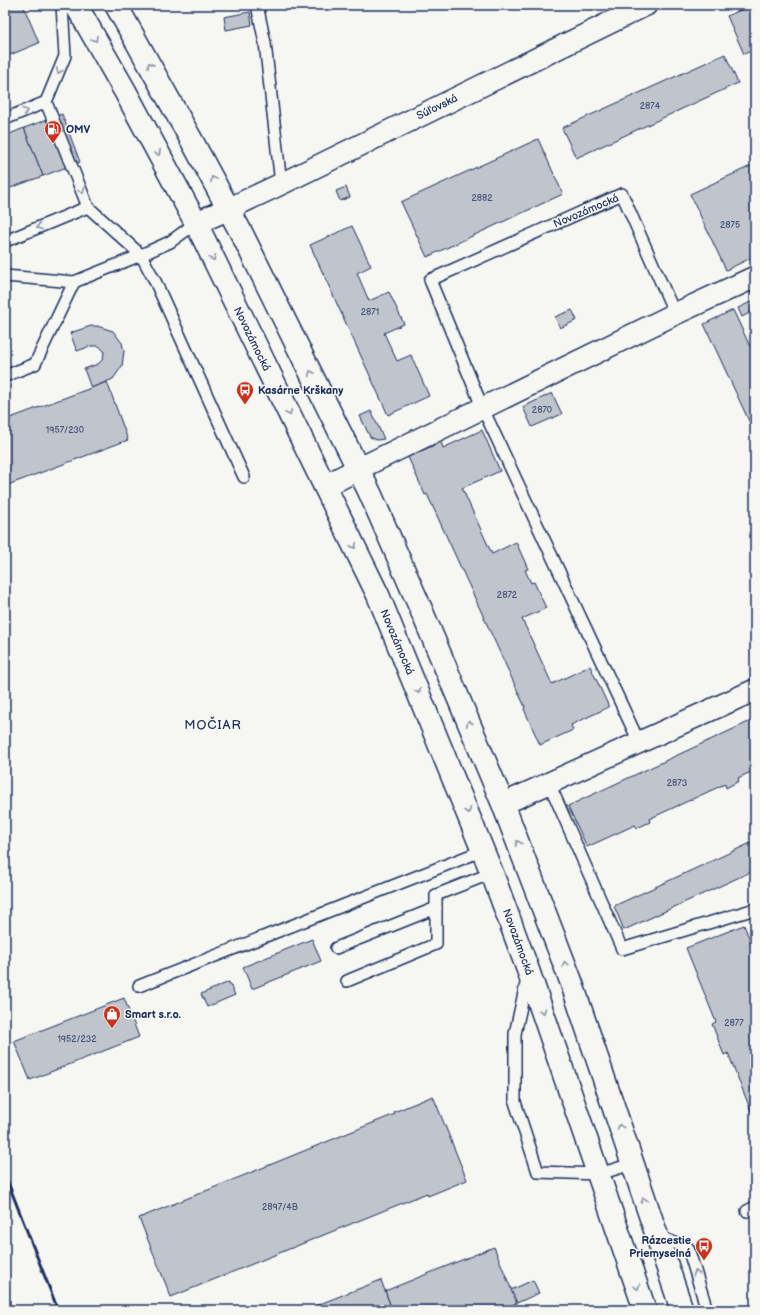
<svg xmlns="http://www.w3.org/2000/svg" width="760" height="1315" font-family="'Balsamiq Sans',sans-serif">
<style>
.building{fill:#c0c4cd;stroke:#1b2f5e}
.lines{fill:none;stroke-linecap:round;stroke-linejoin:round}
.lane-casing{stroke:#1b2f5e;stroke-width:14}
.street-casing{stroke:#1b2f5e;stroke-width:24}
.primary-casing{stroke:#1b2f5e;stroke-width:25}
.lane{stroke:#f6f6f2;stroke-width:11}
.street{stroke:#f6f6f2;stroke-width:21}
.primary{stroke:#f6f6f2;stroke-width:22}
.rail{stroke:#1b2f5e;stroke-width:3}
.oneway{stroke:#8892a8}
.labels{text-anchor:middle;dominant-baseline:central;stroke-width:3;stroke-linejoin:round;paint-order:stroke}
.number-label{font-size:9px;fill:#44547a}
.street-label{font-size:11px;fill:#1b2f5e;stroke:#f6f6f2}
.poi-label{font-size:11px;font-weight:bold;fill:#1b2f5e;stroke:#f6f6f2;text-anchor:start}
.quarter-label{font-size:13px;letter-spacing:1px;fill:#1b2f5e;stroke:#f6f6f2}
</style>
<rect width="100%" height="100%" fill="#f6f6f2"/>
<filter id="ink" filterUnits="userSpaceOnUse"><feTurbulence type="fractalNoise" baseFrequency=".025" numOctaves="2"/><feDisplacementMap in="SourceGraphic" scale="8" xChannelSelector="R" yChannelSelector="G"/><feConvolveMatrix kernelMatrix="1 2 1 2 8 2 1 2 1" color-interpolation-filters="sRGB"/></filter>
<g filter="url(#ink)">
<g class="building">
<path d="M5 5H23L39 43 5 57Z"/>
<path d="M752 5H755V49L744 54 727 16Z"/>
<path d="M250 12 252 25 226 30 224 17Z"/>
<path d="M725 54 738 83 576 158 562 128Z"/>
<path d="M62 114 80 162 43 176 24 128Z"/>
<path d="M24 128 43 176 5 190V136Z"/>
<path d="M538 139 563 194 427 257 401 202Z"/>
<path d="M755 164V256L726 270 690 194Z"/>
<path d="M346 187 350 197 340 201 336 191Z"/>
<path d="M352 226 371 266 357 273 369 301 389 292 404 324 384 333 397 361 411 355 429 396 388 415 310 245Z"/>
<path d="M755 300V310L742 317 738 308Z"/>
<path d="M572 310 577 320 560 328 555 317Z"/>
<path d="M733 310 755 357V434L704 324Z"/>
<path d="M91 326H97L113 331 122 343 124 351 122 366 113 379 91 388 84 369 98 364 103 359 104 351 99 346H91L77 351 70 333Z"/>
<path d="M107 382 128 440 5 486V420Z"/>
<path d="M552 393 562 414 532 427 523 407Z"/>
<path d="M371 411 384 439 377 440 370 437 360 416Z"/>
<path d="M482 430 500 471 462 488 492 554 516 542 528 569 525 570 531 583 534 582 546 608 522 619 552 684 590 666 609 707 571 725 573 730 540 745 524 709 525 707 427 494 425 495 408 457 441 442 443 448Z"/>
<path d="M755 719V770L738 778 739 781 726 788 725 784 649 819 650 822 637 828 635 825 587 847 568 806Z"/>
<path d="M755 841V870L624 930 614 906Z"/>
<path d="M744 925 755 953V1121L728 1053 724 1055 712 1024 716 1022 686 948Z"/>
<path d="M312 939 321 961 252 989 243 967Z"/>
<path d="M229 982 235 995 207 1007 201 994Z"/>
<path d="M124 998 139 1037 30 1080 14 1041Z"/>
<path d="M433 1096 467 1180 428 1196 427 1193 171 1297 139 1218 395 1114 394 1112Z"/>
<path d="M494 1247 517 1303 498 1310H392L385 1291Z"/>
<path d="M755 1247V1256L752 1248Z"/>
<path d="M381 1280 392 1310H307V1309Z"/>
<path d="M533 1280 539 1293 517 1303 511 1290Z"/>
</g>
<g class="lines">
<g class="lane-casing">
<g id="lane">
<path d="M62 5 65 56 46 102 88 207 141 255 170 242 196 223"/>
<path d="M257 5 265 43 281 184"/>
<path d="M5 119 46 102"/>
<path d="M5 240H8L88 207"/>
<path d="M5 276 74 282 141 255 155 281 244 477"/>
<path d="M5 376 35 364 74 282"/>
<path d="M639 742 483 409 430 280 622 194 675 314"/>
<path d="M549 783 622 949 755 909"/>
<path d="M336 948 436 908"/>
<path d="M527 979 515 1034V1102L538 1172 599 1174 632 1164"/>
<path d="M347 981 436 944V895L492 873"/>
<path d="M139 986 484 850"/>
<path d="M747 1211 755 1207"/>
<path d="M657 1236 688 1248 707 1310"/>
</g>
</g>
<g class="street-casing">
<g id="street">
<path d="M228 209 281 184 646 5"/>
<path d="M358 469 675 314 755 277"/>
<path d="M503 804 755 690"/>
</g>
</g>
<g class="primary-casing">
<g id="primary">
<path d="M76 5 125 91 196 223 378 595 492 873 528 970 645 1310"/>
<path d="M116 5 192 141 244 238 370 493 420 607 503 804 571 981 682 1310"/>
<path d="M196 223 228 209"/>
<path d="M325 486 358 469"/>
</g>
</g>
<use href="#lane" class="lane"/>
<use href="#street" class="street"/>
<use href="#primary" class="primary"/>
<path class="rail" d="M5 1175 58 1310"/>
</g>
<defs><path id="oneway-chevron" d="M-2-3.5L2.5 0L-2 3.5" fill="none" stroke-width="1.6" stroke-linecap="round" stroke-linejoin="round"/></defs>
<g class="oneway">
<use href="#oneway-chevron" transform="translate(95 39) rotate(60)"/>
<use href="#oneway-chevron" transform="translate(150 65) rotate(-119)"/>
<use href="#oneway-chevron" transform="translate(59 71) rotate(113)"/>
<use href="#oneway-chevron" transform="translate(25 111) rotate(-23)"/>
<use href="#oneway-chevron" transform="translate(158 153) rotate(62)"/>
<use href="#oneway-chevron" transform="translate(213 179) rotate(-118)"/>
<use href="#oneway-chevron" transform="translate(82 191) rotate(68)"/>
<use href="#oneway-chevron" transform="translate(39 227) rotate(158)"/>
<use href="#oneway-chevron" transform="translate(213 258) rotate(64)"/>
<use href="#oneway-chevron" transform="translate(311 373) rotate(-116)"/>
<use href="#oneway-chevron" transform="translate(289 413) rotate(63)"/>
<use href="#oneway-chevron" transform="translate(354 546) rotate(64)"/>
<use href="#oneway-chevron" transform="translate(418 691) rotate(67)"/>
<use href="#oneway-chevron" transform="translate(469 723) rotate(-113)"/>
<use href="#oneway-chevron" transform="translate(468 811) rotate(67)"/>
<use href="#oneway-chevron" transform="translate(518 843) rotate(-112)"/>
<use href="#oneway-chevron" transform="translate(565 964) rotate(-111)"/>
<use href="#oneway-chevron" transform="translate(543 1011) rotate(71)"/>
<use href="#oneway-chevron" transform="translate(620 1127) rotate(-108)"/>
<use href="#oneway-chevron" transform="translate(644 1200) rotate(-108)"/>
<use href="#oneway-chevron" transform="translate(696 1273) rotate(-108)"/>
<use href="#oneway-chevron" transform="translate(637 1287) rotate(70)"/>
</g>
</g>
<defs>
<g id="fuel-pin" transform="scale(0.9)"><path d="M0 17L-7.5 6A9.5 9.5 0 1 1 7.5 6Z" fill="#c8321e" stroke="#f6f6f2"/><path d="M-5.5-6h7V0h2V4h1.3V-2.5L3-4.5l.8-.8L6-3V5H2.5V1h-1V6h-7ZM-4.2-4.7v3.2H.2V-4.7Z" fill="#fff"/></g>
<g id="bus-pin" transform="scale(0.9)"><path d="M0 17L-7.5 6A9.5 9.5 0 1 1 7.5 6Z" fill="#c8321e" stroke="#f6f6f2"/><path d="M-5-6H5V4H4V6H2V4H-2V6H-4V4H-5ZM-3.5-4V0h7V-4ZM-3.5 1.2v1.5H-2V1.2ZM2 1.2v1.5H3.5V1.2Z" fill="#fff"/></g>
<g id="shop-pin" transform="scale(0.9)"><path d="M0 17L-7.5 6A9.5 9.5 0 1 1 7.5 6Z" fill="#c8321e" stroke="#f6f6f2"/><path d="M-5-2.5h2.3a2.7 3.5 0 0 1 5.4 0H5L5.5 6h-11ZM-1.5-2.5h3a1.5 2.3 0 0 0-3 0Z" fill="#fff"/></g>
</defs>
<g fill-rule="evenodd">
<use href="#fuel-pin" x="53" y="129"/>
<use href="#bus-pin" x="245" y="390"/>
<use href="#shop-pin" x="112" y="1014"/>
<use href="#bus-pin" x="704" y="1246"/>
</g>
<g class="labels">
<g class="number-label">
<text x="650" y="106">2874</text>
<text x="482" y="198">2882</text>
<text x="730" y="225">2875</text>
<text x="370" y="312">2871</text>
<text x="542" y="410">2870</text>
<text x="65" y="430">1957/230</text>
<text x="507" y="595">2872</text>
<text x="677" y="783">2873</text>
<text x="734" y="1023">2877</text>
<text x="77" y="1039">1952/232</text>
<text x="280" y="1207">2897/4B</text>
</g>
<g class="street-label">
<text transform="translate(437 107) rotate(-26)">Súľovská</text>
<text transform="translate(586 211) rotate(-23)">Novozámocká</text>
<text transform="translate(252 339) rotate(64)">Novozámocká</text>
<text transform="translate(397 642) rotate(67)">Novozámocká</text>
<text transform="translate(518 942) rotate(70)">Novozámocká</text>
</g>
<g class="poi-label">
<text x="66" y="129">OMV</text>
<text x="258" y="390">Kasárne Krškany</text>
<text x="125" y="1014">Smart s.r.o.</text>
<text x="691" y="1240" text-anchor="end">Rázcestie<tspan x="691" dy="13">Priemyselná</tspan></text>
</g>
<g class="quarter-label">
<text x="213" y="725">MOČIAR</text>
</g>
</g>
<rect width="760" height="1315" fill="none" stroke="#f6f6f2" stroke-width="20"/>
<rect x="10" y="10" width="740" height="1295" fill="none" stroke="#1b2f5e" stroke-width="1.5" filter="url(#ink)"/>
</svg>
